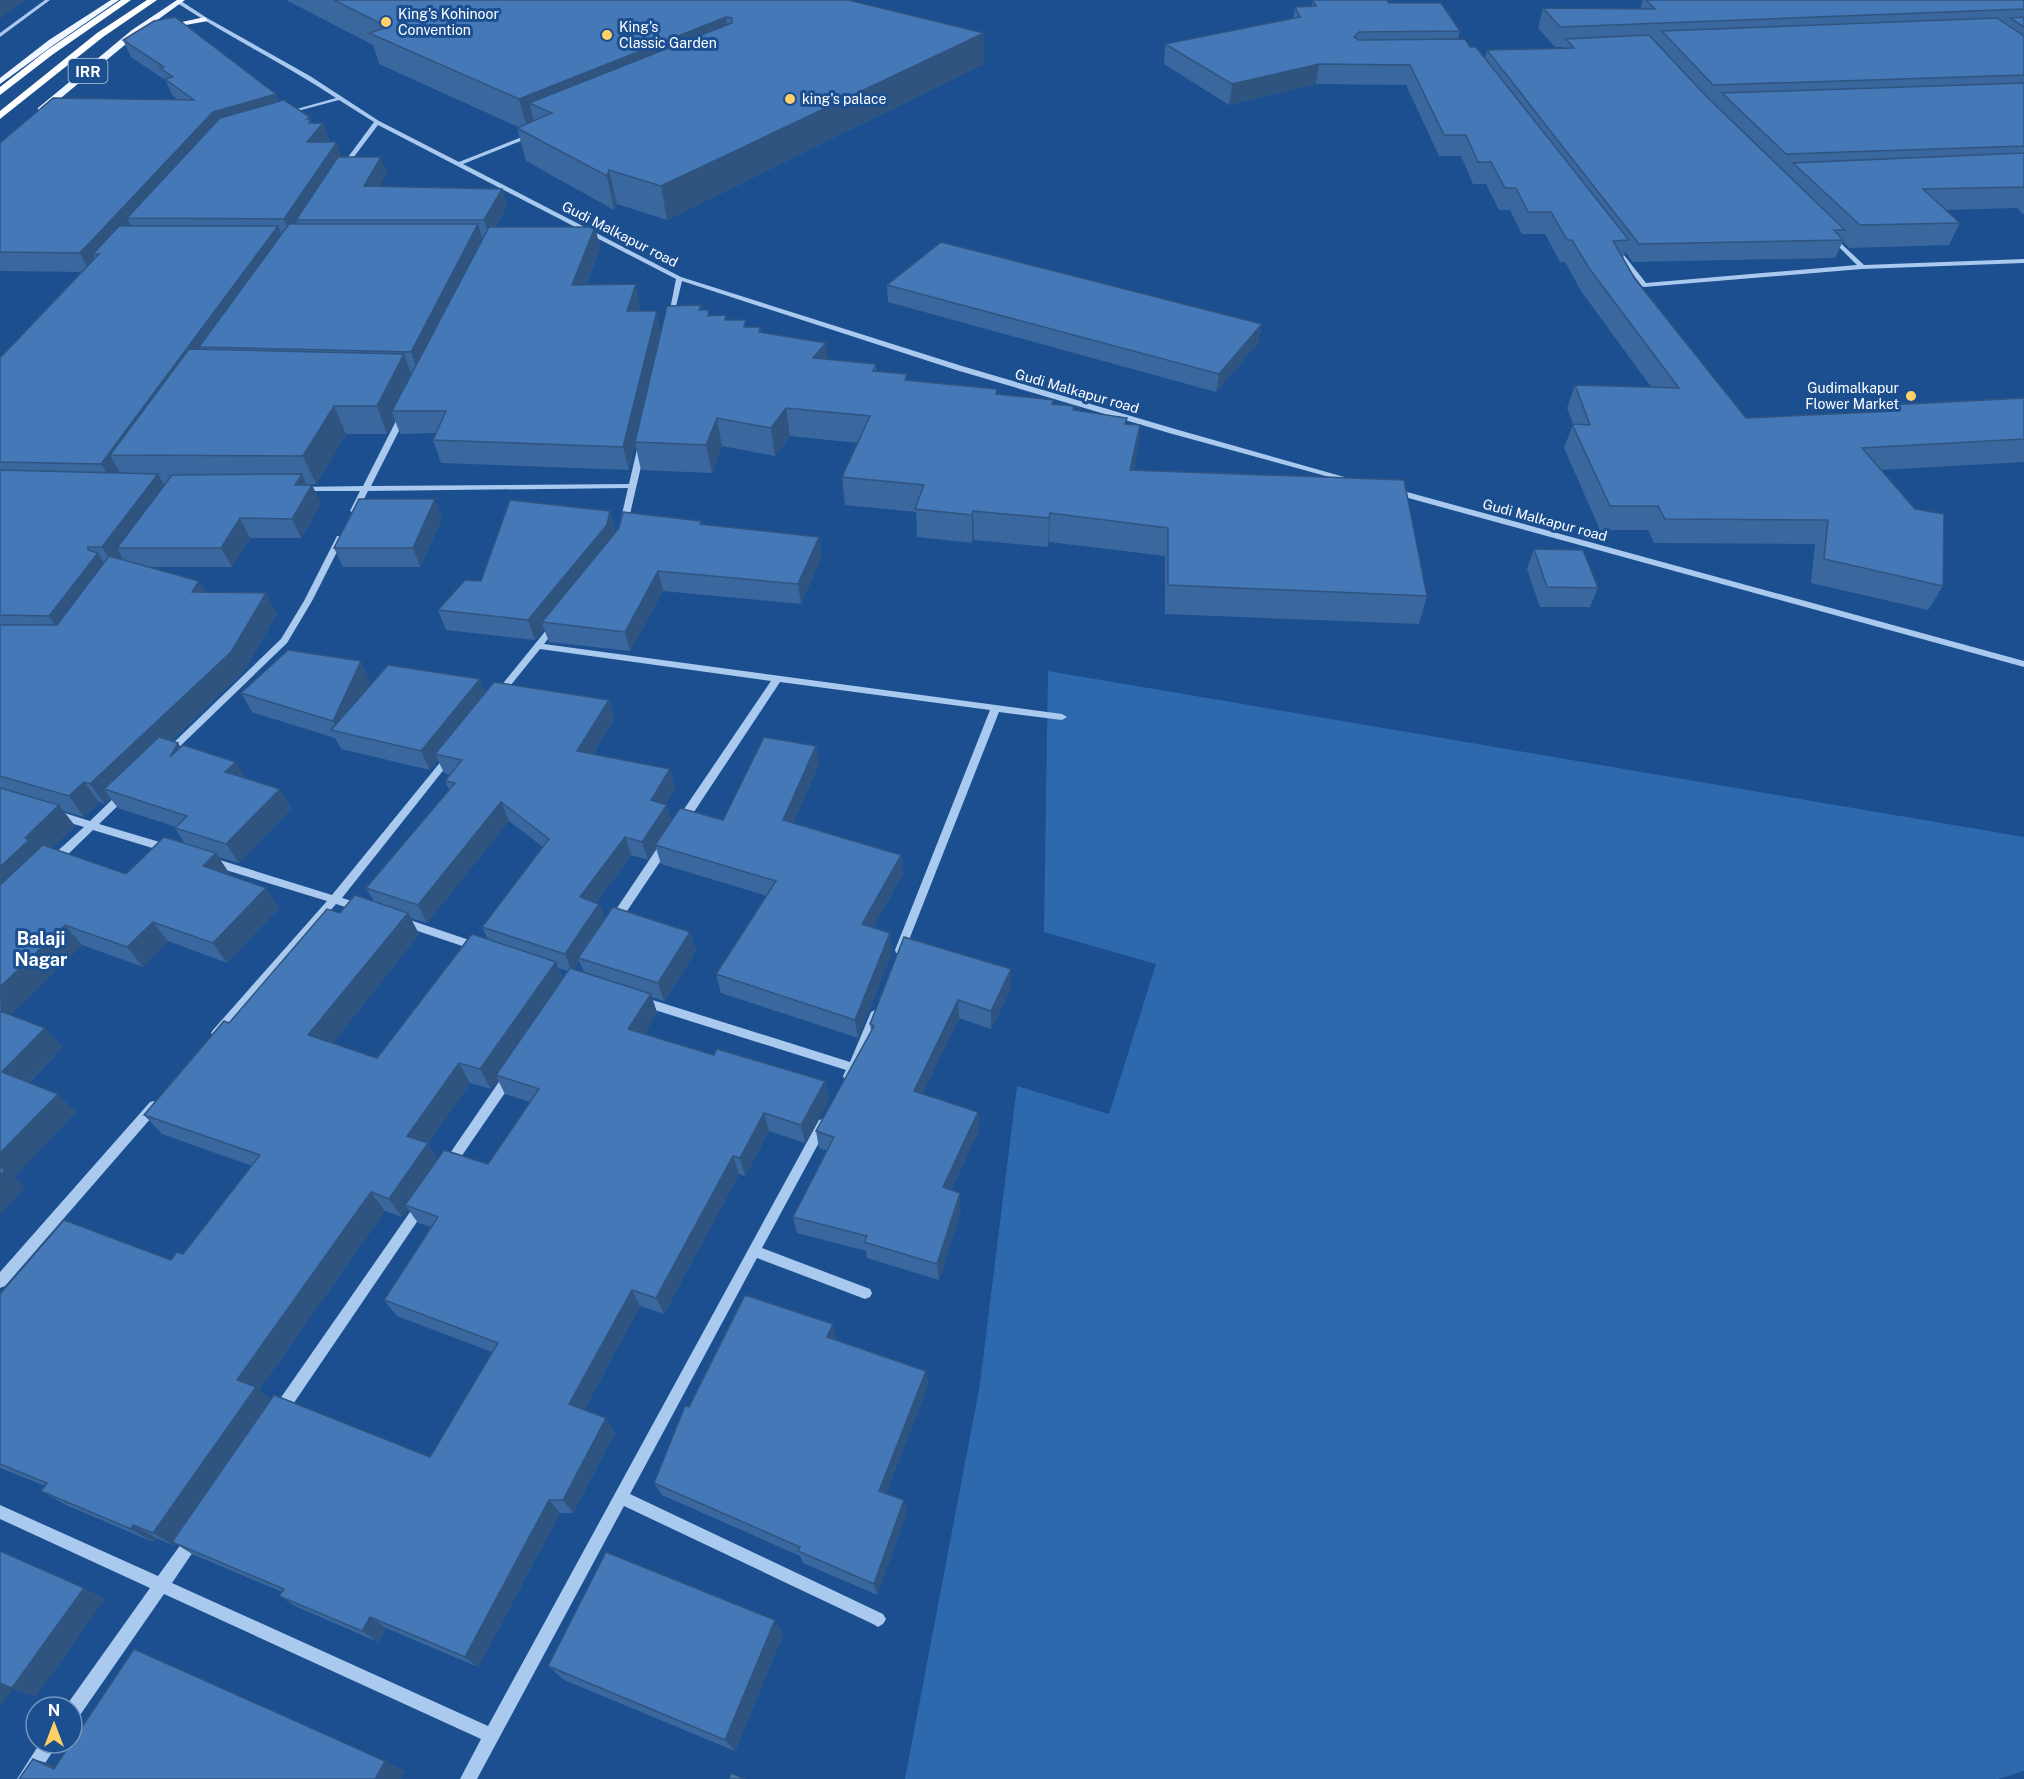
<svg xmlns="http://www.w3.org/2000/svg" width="2024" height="1779" font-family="'Public Sans',sans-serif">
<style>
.green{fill:#2e69ad}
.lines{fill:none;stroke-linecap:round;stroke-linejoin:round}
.minor{fill:#a9c9ee;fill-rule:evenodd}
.major{fill:#f0f6ff;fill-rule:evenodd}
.highway{fill:#fff;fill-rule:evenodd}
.wall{fill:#3a679d;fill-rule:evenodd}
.shaded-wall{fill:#305480}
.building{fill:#4478b7;stroke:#305480;stroke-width:1.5}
.poi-dot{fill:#ffd166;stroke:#1b4f8f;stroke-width:2}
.labels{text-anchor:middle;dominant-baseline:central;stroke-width:6;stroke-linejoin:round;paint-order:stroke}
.far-poi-label{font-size:14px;fill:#fff;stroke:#1b4f8f;text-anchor:start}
.far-street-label{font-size:14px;fill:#fff;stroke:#1b4f8f}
.shield{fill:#1b4f8f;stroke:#bbcadd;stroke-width:1.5}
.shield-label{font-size:15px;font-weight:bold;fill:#fff}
.neighbourhood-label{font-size:18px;font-weight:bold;fill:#fff;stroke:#1b4f8f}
</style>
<rect width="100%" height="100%" fill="#1b4f8f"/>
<path class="green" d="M1048 671 2024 837V1771L1998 1779H905L980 1384 1017 1086 1109 1114 1156 964 1044 932Z"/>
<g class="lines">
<g class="minor">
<path d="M45 0H50L0 37V33Z"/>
<path d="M177 1H181L207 18 310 76 379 121 459 162 532 133H536V135L463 164 681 277 962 366 1175 429 1362 482 1358 484H1355L1169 433 956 370 682 281 673 319 668 320 676 279 378 125 344 170H340V168L374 122 339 100 286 114V112L336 98C284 64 229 37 177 3Z"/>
<path d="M1832 235 1864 265 2024 259V263L1862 269 1644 287 1642 286 1611 246 1616 245 1646 283 1857 265 1830 238V236Z"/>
<path d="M400 413 407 415 371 486 629 484 638 445 645 443 646 445 627 527 623 529 619 527 628 488 368 491 358 511 354 513 350 511 360 491H297L296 489 300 487 363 486Z"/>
<path d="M1390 489H1396L2024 661V667L1390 493Z"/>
<path d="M337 536H343L344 538 312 601 287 643 171 755H165L163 753 165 751 281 639 304 601Z"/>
<path d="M555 622 559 625 544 644 1062 714 1067 717 1062 720 999 712 905 950 904 953H896L895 950 990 710 780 682 686 824H678L677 821 678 818 771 681 540 649 502 696H496L494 694 496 692 552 623Z"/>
<path d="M450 753 453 754 455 756 453 758 342 898 365 905 366 908 365 911 361 912 336 904 221 1036 217 1038 213 1036 211 1033 213 1030 327 901 206 864 205 861 206 858 210 857 332 895 447 754Z"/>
<path d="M124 790 127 791 129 794 127 797 99 824 173 846 174 849 173 852 169 853 93 830 59 863H51L50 860 51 857 84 827 54 818 53 815 54 812 58 811 90 821 121 791Z"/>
<path d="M666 840 670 841 671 844 670 847 619 923H611L610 920 611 917 662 841Z"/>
<path d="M401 917 481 944 482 947 481 950 477 951 397 924 396 921 397 918Z"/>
<path d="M643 997 850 1062 871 1012 875 1010 879 1012 881 1015 859 1066 860 1068 853 1080 849 1081 845 1080 843 1076 846 1070 639 1005 637 1002 639 999Z"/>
<path d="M509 1072 513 1073 515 1077 513 1081 452 1170 448 1171 444 1170 442 1166 444 1162 505 1073Z"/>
<path d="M154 1101 158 1102 160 1106 158 1110 5 1286 0 1288V1272L150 1102Z"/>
<path d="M823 1119 827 1120 829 1124 762 1248 870 1289 872 1293 870 1297 865 1299 757 1258 630 1494 883 1614 886 1619 883 1624 878 1627 873 1624 624 1506 477 1779H460L481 1739 164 1594 78 1718 72 1720V1707L66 1706 150 1588 0 1519V1505L158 1576 189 1533 194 1531 199 1533 201 1538 199 1543 172 1583 488 1726 819 1120Z"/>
<path d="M421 1200 425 1202 427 1206 425 1210 285 1416 280 1418 275 1416 273 1411 275 1406 417 1202Z"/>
<path d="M40 1743H58L35 1779H17Z"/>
</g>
<g class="major">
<path d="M111 0H119L55 44 0 84V78L49 40Z"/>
<path d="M177 0H185L138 34 44 112H38V108L132 30Z"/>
<path d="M205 17 208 21 163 29 159 27Z"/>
</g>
<g class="highway">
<path d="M121 0H131L52 55 0 95V87L46 51Z"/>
<path d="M147 0H157L103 37 0 119V111L97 33Z"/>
</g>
</g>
<g class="wall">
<path d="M287 0H848L984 33V64L667 220 617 204 614 210 526 161 517 128 518 127 379 64 373 45 288 1Z"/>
<path d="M1313 0 1389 3 1460 31 1458 40 1485 58 1487 50 1563 48 1564 47H1555L1538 28 1543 8 1640 9 1643 0H2024V215L2017 208 1946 210 1960 223 1949 245 1849 248 1843 241 1835 258 1633 262 1625 252 1623 258 1635 279 1746 418 1884 411 1888 405 2024 398V462L1881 470 1943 586 1928 610 1811 583 1815 544 1654 543 1648 530H1600L1564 448 1573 424 1567 408 1575 385 1651 387 1581 291 1565 262H1560L1545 234H1522L1510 210H1499L1486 184H1473L1461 156H1439L1406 85 1316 84 1229 105 1164 64 1165 44 1293 19 1295 7 1312 6Z"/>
<path d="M123 40 279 101 310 117 312 123H323L329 140 327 142 342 157 387 173 379 186 502 189 507 206 495 227H595L600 248 586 285 640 306 639 311 661 332 701 305V310L710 316 747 327H760L761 332 826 343 827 360 876 364V371L908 381 1053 405 1074 406V410L1126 424 1140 425 1137 453 1134 470 1427 596 1419 624 1165 614V556L1049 542 1048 547 974 540 972 543 917 537 916 512 845 505 842 477 858 443 790 436 775 456 722 446 712 473 641 470 635 443 629 470 441 463 433 440 436 433 400 434 395 420 387 434H346L316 484H306L312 485 321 504 301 538H250L232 567H151L206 592 277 614 243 672 171 741 181 747 246 778 280 789 291 809 239 863 218 857 229 873 227 875 266 888 279 908 227 963 168 941 143 967 82 945 10 1015 63 1047 29 1083 76 1112 14 1177 25 1187 0 1214V358L81 272 0 271V143L177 99 173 96 165 80 131 57ZM110 798 118 808 176 827 175 828 185 844 126 874 52 848 75 826 63 811 84 817 99 802 105 804Z"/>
<path d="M887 285 1259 342 1216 392 888 302Z"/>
<path d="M610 511 615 530V533L702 524 822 556 801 604 663 591 630 651 549 642 544 629 535 640 446 630 438 610 481 581Z"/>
<path d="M442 519 420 567H343L334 548Z"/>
<path d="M1534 549 1598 588 1590 607H1540L1527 569Z"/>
<path d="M370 681 365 692 485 693 609 700 614 719 593 754 675 788 665 804 672 821 723 820 816 746 819 765 793 823 901 855 903 874 873 927 890 933 892 952 858 1038 721 993 716 974 767 896 661 864 656 848 648 860 631 855 596 903 599 904 605 919 690 932 696 951 664 1001 652 997 657 1013 644 1034 714 1055 825 1081 829 1100 805 1143 769 1131 745 1176 739 1174 664 1314 640 1306 584 1410 615 1433 573 1513H560L478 1667 386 1628 378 1642 297 1607 279 1596 282 1592 192 1554 176 1544 175 1546 156 1538 153 1542 66 1505 41 1491 45 1486 0 1468V1294L171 1260 183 1254 252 1166 162 1134 144 1115 229 1023 340 913 374 901 366 888 449 790 445 781 450 775 444 773 438 760 430 770 341 749 335 738 252 712 241 693ZM509 821 543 847 482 927 488 939 377 1058 333 1043 419 934 410 918 427 923ZM579 961 584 972 574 969ZM558 968 568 971 563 979ZM498 1080 505 1094 530 1102 488 1164 438 1159 428 1144 470 1083 491 1089ZM408 1209 418 1223 431 1227 384 1300 397 1316 492 1352 430 1457 270 1400 259 1390 385 1211 402 1217Z"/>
<path d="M904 937 1011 988 991 1029 959 1018 922 1094 978 1112 979 1130 951 1190 961 1210 939 1280 867 1258 866 1251 797 1233 793 1217 827 1151 819 1148 816 1131 871 1031 870 1024Z"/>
<path d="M836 1339V1340L926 1371 928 1385 886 1493 904 1500 907 1512 877 1595 803 1563 800 1556 662 1495 654 1483 689 1407Z"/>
<path d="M775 1620 783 1635 735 1751 564 1680 548 1666Z"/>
</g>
<g class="shaded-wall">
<path d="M0 0H25L0 19Z"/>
<path d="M726 17 730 48 552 113 529 103 536 128 528 131 519 99Z"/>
<path d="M984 33V64L667 220 661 186Z"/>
<path d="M1319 64 1316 84 1229 105 1232 84Z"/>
<path d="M276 94 282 111 127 218 132 227 99 254H93L98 264 90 273 80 253 213 112Z"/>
<path d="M310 117 316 131 323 123 329 140 313 159 307 142V119Z"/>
<path d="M337 142 343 160 296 220 299 225 291 237 284 219Z"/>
<path d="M381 157 387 173 370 203 364 186Z"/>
<path d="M609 170 617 204 614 210 607 176Z"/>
<path d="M502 189 507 206 489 237 484 220Z"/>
<path d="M478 224 484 245 419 374 411 352Z"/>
<path d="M278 226 286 245 199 347 204 358 110 455 120 473 113 484 101 464Z"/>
<path d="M595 227 600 248 577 306 572 285Z"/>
<path d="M636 284 640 306 632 333 627 311Z"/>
<path d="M657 311 661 333 629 470 623 447Z"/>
<path d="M1262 324 1259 342 1216 392 1219 374Z"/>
<path d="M826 343 829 370 813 358Z"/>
<path d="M404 354 414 382 392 411 395 420 387 434 377 406Z"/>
<path d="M334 406 346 434 316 484 303 456Z"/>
<path d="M786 408 790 436 775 456 771 428Z"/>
<path d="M717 418 722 446 712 473 706 445Z"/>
<path d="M1140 425 1137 453 1128 498 1130 470Z"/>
<path d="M158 474 169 494 117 548 122 557 114 567 102 547Z"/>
<path d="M302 474 309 490 312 485 321 504 301 538 292 519 295 485Z"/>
<path d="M435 499 442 519 420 567 413 548Z"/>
<path d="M610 511 615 530 612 545 542 622 544 629 535 640 528 620Z"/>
<path d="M973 511 974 540 972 543V515Z"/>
<path d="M1050 513 1049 542 1048 547 1049 518Z"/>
<path d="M240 518 250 538 232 567 221 548Z"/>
<path d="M819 537 822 556 801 604 798 584Z"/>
<path d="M88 547 94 557 98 553 110 573 63 637 49 616 88 550Z"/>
<path d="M658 571 663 591 630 651 625 632Z"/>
<path d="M199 581 211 601 192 592Z"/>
<path d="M266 593 277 614 243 672 116 793 104 789 110 798 105 804 90 784Z"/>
<path d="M361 661 370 681 346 733 339 732 333 721Z"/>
<path d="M480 679 488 699 435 754 438 760 430 770 421 751Z"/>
<path d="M609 700 614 719 583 770 577 751Z"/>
<path d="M178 743 191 763 170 757Z"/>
<path d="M816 746 819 765 786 840 783 820Z"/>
<path d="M236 762 247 781 225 772Z"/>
<path d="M670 769 675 788 657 819 651 800Z"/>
<path d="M84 782 99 802 84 817 69 796Z"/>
<path d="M280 789 291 809 239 863 226 844Z"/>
<path d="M501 802 509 821 427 923 418 905Z"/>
<path d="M59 805 75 826 43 857 0 903V867L25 838Z"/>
<path d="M667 805 672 824 655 845 656 848 648 860 642 842Z"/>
<path d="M625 837 631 855 586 916 580 897Z"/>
<path d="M216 853 229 873 216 886 203 866Z"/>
<path d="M901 855 903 874 864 943 862 924Z"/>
<path d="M266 888 279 908 227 963 213 943Z"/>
<path d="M599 904 606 922 578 958 579 961 572 972 565 954Z"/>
<path d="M408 913 419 934 323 1056 308 1035Z"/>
<path d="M153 922 168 941 143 967 127 947Z"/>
<path d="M65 925 82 945 1 1024 0 987Z"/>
<path d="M690 932 696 951 664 1001 658 983Z"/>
<path d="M890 933 892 952 858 1038 855 1020Z"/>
<path d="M556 962 564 983 496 1075 498 1080 491 1089 480 1069Z"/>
<path d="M1011 969V988L991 1029V1011Z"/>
<path d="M651 994 657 1013 636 1048 628 1029Z"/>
<path d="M958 1000 959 1018 915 1108 914 1091Z"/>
<path d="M45 1028 63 1047 21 1090 2 1072Z"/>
<path d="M459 1063 470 1083 428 1144 440 1163 405 1205 408 1209 402 1217 389 1199 407 1136Z"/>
<path d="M825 1081 829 1100 805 1143 801 1125Z"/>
<path d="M58 1094 76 1112 14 1177 25 1187 0 1214V1153Z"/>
<path d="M978 1112 979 1130 944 1204 943 1187Z"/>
<path d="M764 1113 769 1131 745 1176 740 1158Z"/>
<path d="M733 1156 739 1174 664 1314 656 1298Z"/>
<path d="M371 1192 385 1211 259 1390 274 1403 172 1542 176 1544 175 1546 153 1533 237 1380Z"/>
<path d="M960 1193 961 1210 939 1280 937 1264Z"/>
<path d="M632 1290 640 1306 579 1419 569 1404Z"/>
<path d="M833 1324 836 1339 831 1352 827 1337Z"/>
<path d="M926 1371 928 1385 882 1503 879 1491Z"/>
<path d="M606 1418 615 1433 573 1513 563 1500Z"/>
<path d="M549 1500 560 1513 478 1667 465 1657Z"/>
<path d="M904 1500 907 1512 877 1595 874 1584Z"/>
<path d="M133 1525 156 1538 153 1542 131 1529Z"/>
<path d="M84 1588 105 1599 36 1697 13 1689 0 1707V1682Z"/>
<path d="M370 1617 386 1628 378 1642 362 1631Z"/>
<path d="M775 1620 783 1635 735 1751 725 1740Z"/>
<path d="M33 1759 65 1768 54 1769Z"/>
<path d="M385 1761 405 1771 401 1779H375Z"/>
</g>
<g class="building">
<path d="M334 0H848L984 33 661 186 609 170 607 176 517 128 552 113 529 103 732 23V18L726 17 519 99 369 33 388 27Z"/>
<path d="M1313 0H1387L1389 3H1441L1460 31 1359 32 1354 37 1359 40 1465 39 1470 47H1476L1629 240 1613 241 1635 279 1746 418 1893 411 1888 405 2024 398V439L1862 448 1915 509 1944 514 1943 586 1824 559 1828 520 1665 519 1658 506H1610L1572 424 1590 425 1575 385 1679 388 1589 268 1572 240H1567L1551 212H1528L1516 188H1505L1491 162H1478L1466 135H1444L1410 65 1319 64 1232 84 1165 44 1300 17 1295 7 1316 6Z"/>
<path d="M1646 0H2024V9L1560 27 1543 8 1655 9Z"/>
<path d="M175 17 276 94 213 112 80 253 0 252V143L53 98 194 100 165 79 173 77 160 68 164 67 123 40 154 21Z"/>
<path d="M2024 17V27L2010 18Z"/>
<path d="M1997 18 2024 36V75L1713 85 1662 31Z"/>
<path d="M1649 35 1706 96 1845 230H1834L1843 240 1639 244 1487 50 1574 48 1566 39Z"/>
<path d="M2024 83V146L1786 154 1722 93Z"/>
<path d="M284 100 310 117 307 119H311L309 123H323L307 142H337L284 219 127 218 220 118Z"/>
<path d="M2024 153V187L1923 189 1960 223 1860 225 1793 163Z"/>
<path d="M338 157H381L364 186 502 189 484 220H296Z"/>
<path d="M289 224H478L411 352 199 347Z"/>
<path d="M119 226H278L101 464 0 462V358L99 254H93Z"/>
<path d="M489 227H595L572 285 636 284 627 311H657L623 447 433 440 446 411H392Z"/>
<path d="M941 242 1262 324 1219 374 887 285Z"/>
<path d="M701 305 699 310H709L708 316 726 315 725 320H746L744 327H760L759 332 826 343 813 358 876 364 873 371 907 374 905 380 997 389 996 394 1054 400 1052 404 1074 406 1073 410 1127 418 1125 424 1140 425 1130 470 1404 480 1427 596 1168 585V528L1050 513 1049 518 973 511 972 515 915 509 924 485 842 477 870 416 786 408 771 428 717 418 706 445 635 442 667 306Z"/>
<path d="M189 349 404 354 377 406H334L303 456 110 455Z"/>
<path d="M0 470 158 474 102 547H88V550L98 553 49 616 0 615Z"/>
<path d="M302 474 295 485H312L292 519 240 518 221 548H117L172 475Z"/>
<path d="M359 499H435L413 548H334Z"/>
<path d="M510 500 610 511 607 525 528 620 438 610 465 580 481 581Z"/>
<path d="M623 512 701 521 700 524 819 537 798 584 658 571 625 632 542 622 619 528Z"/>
<path d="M1534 549 1583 550 1598 588 1547 587Z"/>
<path d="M109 556 199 581 192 592 266 593 231 652 90 784 84 782 69 796 0 776V625H57Z"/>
<path d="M288 650 361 661 333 721 241 693Z"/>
<path d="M388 665 480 679 421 751 331 730Z"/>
<path d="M494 682 609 700 577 751 670 769 651 800 667 805 642 842 625 837 580 897 599 904 565 954 482 927 549 839 501 802 418 905 366 888 455 783 445 781 462 760 435 754Z"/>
<path d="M159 737 178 743 170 757 183 745 236 762 225 772 280 789 226 844 175 828 187 816 104 789Z"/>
<path d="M764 737 816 746 783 820 901 855 862 924 890 933 855 1020 716 974 776 881 655 845 680 808 723 820Z"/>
<path d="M0 788 59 805 25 838 29 840 0 867Z"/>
<path d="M164 837 216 853 203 866 266 888 213 943 153 922 127 947 65 925 0 987V885L43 845 126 874Z"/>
<path d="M355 895 408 913 308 1035 377 1058 472 934 556 962 480 1069 459 1063 407 1136 428 1143 389 1199 371 1192 237 1380 256 1387 153 1533 133 1525 131 1529 41 1491 47 1483 0 1464V1294L64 1220 171 1260 177 1252 183 1254 260 1155 144 1115 224 1021 229 1023 327 909 340 913Z"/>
<path d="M613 907 690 932 658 983 578 958Z"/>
<path d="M904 937 1011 969 991 1011 958 1000 914 1091 978 1112 943 1187 960 1193 937 1264 864 1242 867 1236 793 1217 834 1137 816 1131 874 1026 870 1024Z"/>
<path d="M570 968 651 994 628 1029 714 1055 717 1049 825 1081 801 1125 764 1113 740 1158 733 1156 656 1298 632 1290 569 1404 606 1418 563 1500H549L465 1657 370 1617 362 1631 279 1596 284 1589 172 1542 274 1395 430 1457 498 1343 384 1300 438 1217 405 1205 444 1150 488 1164 539 1089 496 1075Z"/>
<path d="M0 1011 45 1028 2 1072 58 1094 0 1153Z"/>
<path d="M0 1167 5 1170 0 1175Z"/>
<path d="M745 1295 833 1324 827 1337 926 1371 879 1491 904 1500 874 1584 798 1551 800 1547 654 1483 685 1406 689 1407Z"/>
<path d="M0 1551 84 1588 12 1688 0 1683Z"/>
<path d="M606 1552 775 1620 725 1740 548 1666Z"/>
<path d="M134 1649 385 1761 375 1779H19L33 1759 54 1769 71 1743H72V1742Z"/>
<path d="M731 1773 745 1779H729Z"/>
</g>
<g class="poi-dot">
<circle cx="386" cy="22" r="6"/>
<circle cx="607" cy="35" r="6"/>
<circle cx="790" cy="99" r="6"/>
<circle cx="1911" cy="396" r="6"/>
</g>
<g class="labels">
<g class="far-poi-label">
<text x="398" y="14">King's Kohinoor<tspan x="398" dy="16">Convention</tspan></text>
<text x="619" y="27">King's<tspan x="619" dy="16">Classic Garden</tspan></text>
<text x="802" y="99">king's palace</text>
<text x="1899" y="388" text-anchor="end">Gudimalkapur<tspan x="1899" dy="16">Flower Market</tspan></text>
</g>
<g class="far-street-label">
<text transform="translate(620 234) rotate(27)">Gudi Malkapur road</text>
<text transform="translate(1077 391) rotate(16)">Gudi Malkapur road</text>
<text transform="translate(1545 520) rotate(15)">Gudi Malkapur road</text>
</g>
<rect class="shield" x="68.5" y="59" width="39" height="24" rx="4.5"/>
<g class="shield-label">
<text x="88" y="71">IRR</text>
</g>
<g class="neighbourhood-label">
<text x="41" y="938">Balaji<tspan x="41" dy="21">Nagar</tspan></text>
</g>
</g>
<g transform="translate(54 1725)"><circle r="28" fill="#1b4f8f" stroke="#7695bc" stroke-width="1.5"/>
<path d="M0-4.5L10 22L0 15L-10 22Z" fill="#ffd166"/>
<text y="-9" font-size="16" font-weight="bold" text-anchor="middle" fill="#ffffff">N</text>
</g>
</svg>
